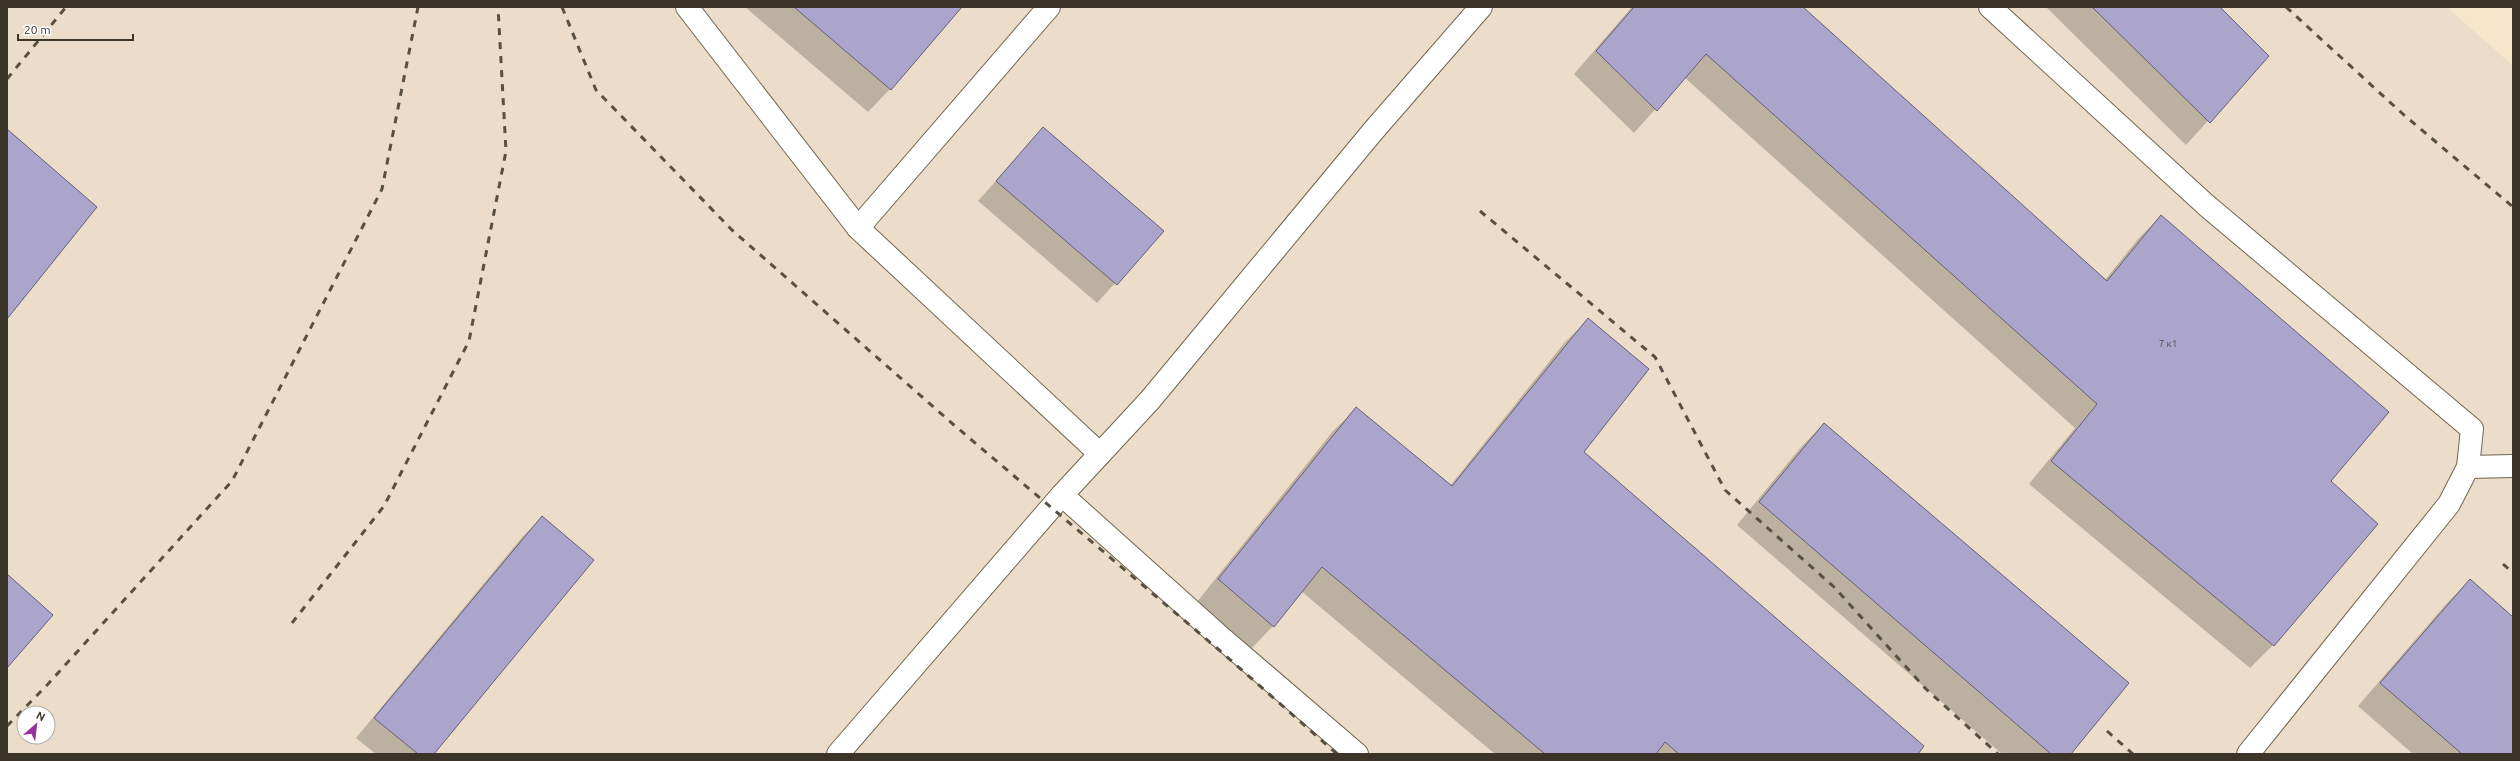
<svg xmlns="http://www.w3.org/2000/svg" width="2520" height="761" font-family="Ubuntu,sans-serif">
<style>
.industrial{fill:#ecdcca;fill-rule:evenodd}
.shadow{fill:#0003}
.building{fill:#aca5cb;stroke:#635e77}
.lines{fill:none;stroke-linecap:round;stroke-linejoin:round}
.service-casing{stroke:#72654d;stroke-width:24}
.service{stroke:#fff;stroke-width:22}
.rail{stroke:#585143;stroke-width:3;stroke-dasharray:7 7;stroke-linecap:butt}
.labels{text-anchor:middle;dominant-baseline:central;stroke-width:3;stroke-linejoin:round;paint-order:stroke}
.number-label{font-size:10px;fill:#565052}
</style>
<rect width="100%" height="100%" fill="#f6e7cb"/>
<path class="industrial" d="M7 7H2447L2513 66V754H7ZM24 713H48V737H24Z"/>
<g class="shadow">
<path d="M745 7H961L890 89 868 112Z"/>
<path d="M1632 7H1802L2105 280 2138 239 2161 216 2330 481 2376 524 2273 645 2250 668 2029 484 2075 428 1684 77 1634 133 1574 74Z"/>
<path d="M2046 7H2219L2267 56 2186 145Z"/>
<path d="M1043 128 1162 231 1097 303 978 201Z"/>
<path d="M1588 320 1582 452 1917 754H1495L1301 591 1273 626 1251 649 1197 602 1333 431 1356 409 1450 486 1565 342Z"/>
<path d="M1824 424 2070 754H2002L1737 525 1801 447Z"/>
<path d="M542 518 433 754H376L356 738 523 536Z"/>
<path d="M2470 580 2513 618V754H2413L2358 706 2447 603Z"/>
</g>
<g class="building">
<path d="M794 7H962L891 90Z"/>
<path d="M1634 7H1803L2107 281 2161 215 2389 412 2331 481 2378 524 2274 646 2051 461 2097 404 1706 54 1657 111 1596 51Z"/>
<path d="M2092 7H2220L2269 56 2210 123Z"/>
<path d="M1043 127 1164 231 1117 285 996 181Z"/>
<path d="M7 129 97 207 7 319Z"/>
<path d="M1588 318 1649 369 1584 452 1924 746 1918 754H1679L1665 742 1656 754H1545L1322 567 1274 627 1218 579 1356 407 1452 486Z"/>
<path d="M1824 423 2129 683 2071 754H2051L1759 502Z"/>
<path d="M542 516 594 560 434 754H418L374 718Z"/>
<path d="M7 574 53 615 7 668Z"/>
<path d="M2470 579 2513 617V754H2462L2380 683Z"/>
</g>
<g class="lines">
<g class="service-casing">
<g id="service">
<path d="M687 7 858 228"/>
<path d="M1990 7 2206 205 2472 429 2468 467 2449 504 2248 754"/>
<path d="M1100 454 1150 400 1374 130 1481 7"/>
<path d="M2468 467 2513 466"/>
<path d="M1062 495 1217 634 1357 754"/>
<path d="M838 754 1062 495 1100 454 858 228 1049 7"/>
</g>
</g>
<use href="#service" class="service"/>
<g class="rail">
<path d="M562 7 596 90 732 230 954 425 1218 649 1337 754"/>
<path d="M2286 7 2404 115 2513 207"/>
<path d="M7 79 66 7"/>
<path d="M1480 211 1655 357 1725 490 1834 587 1926 689 1998 754"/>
<path d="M2503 564 2513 573"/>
<path d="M292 623 384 506 469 341 506 151 498 7"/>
<path d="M7 726 48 684 232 481 382 189 418 7"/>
<path d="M2107 731 2133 754"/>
</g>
</g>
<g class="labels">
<g class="number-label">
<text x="2168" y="343">7 к1</text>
</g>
</g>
<rect width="2520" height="761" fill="none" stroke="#3a3429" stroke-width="16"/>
<g transform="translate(36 725) rotate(28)"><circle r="19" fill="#ffffff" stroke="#b0aea9"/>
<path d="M0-3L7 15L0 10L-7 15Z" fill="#96339a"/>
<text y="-6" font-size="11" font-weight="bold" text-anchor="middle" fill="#3a3429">N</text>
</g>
<path d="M18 34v6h115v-6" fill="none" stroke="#3a3429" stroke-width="2"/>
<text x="24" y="34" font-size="12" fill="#3a3429" stroke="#ffffff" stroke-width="3" paint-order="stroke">20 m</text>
</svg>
